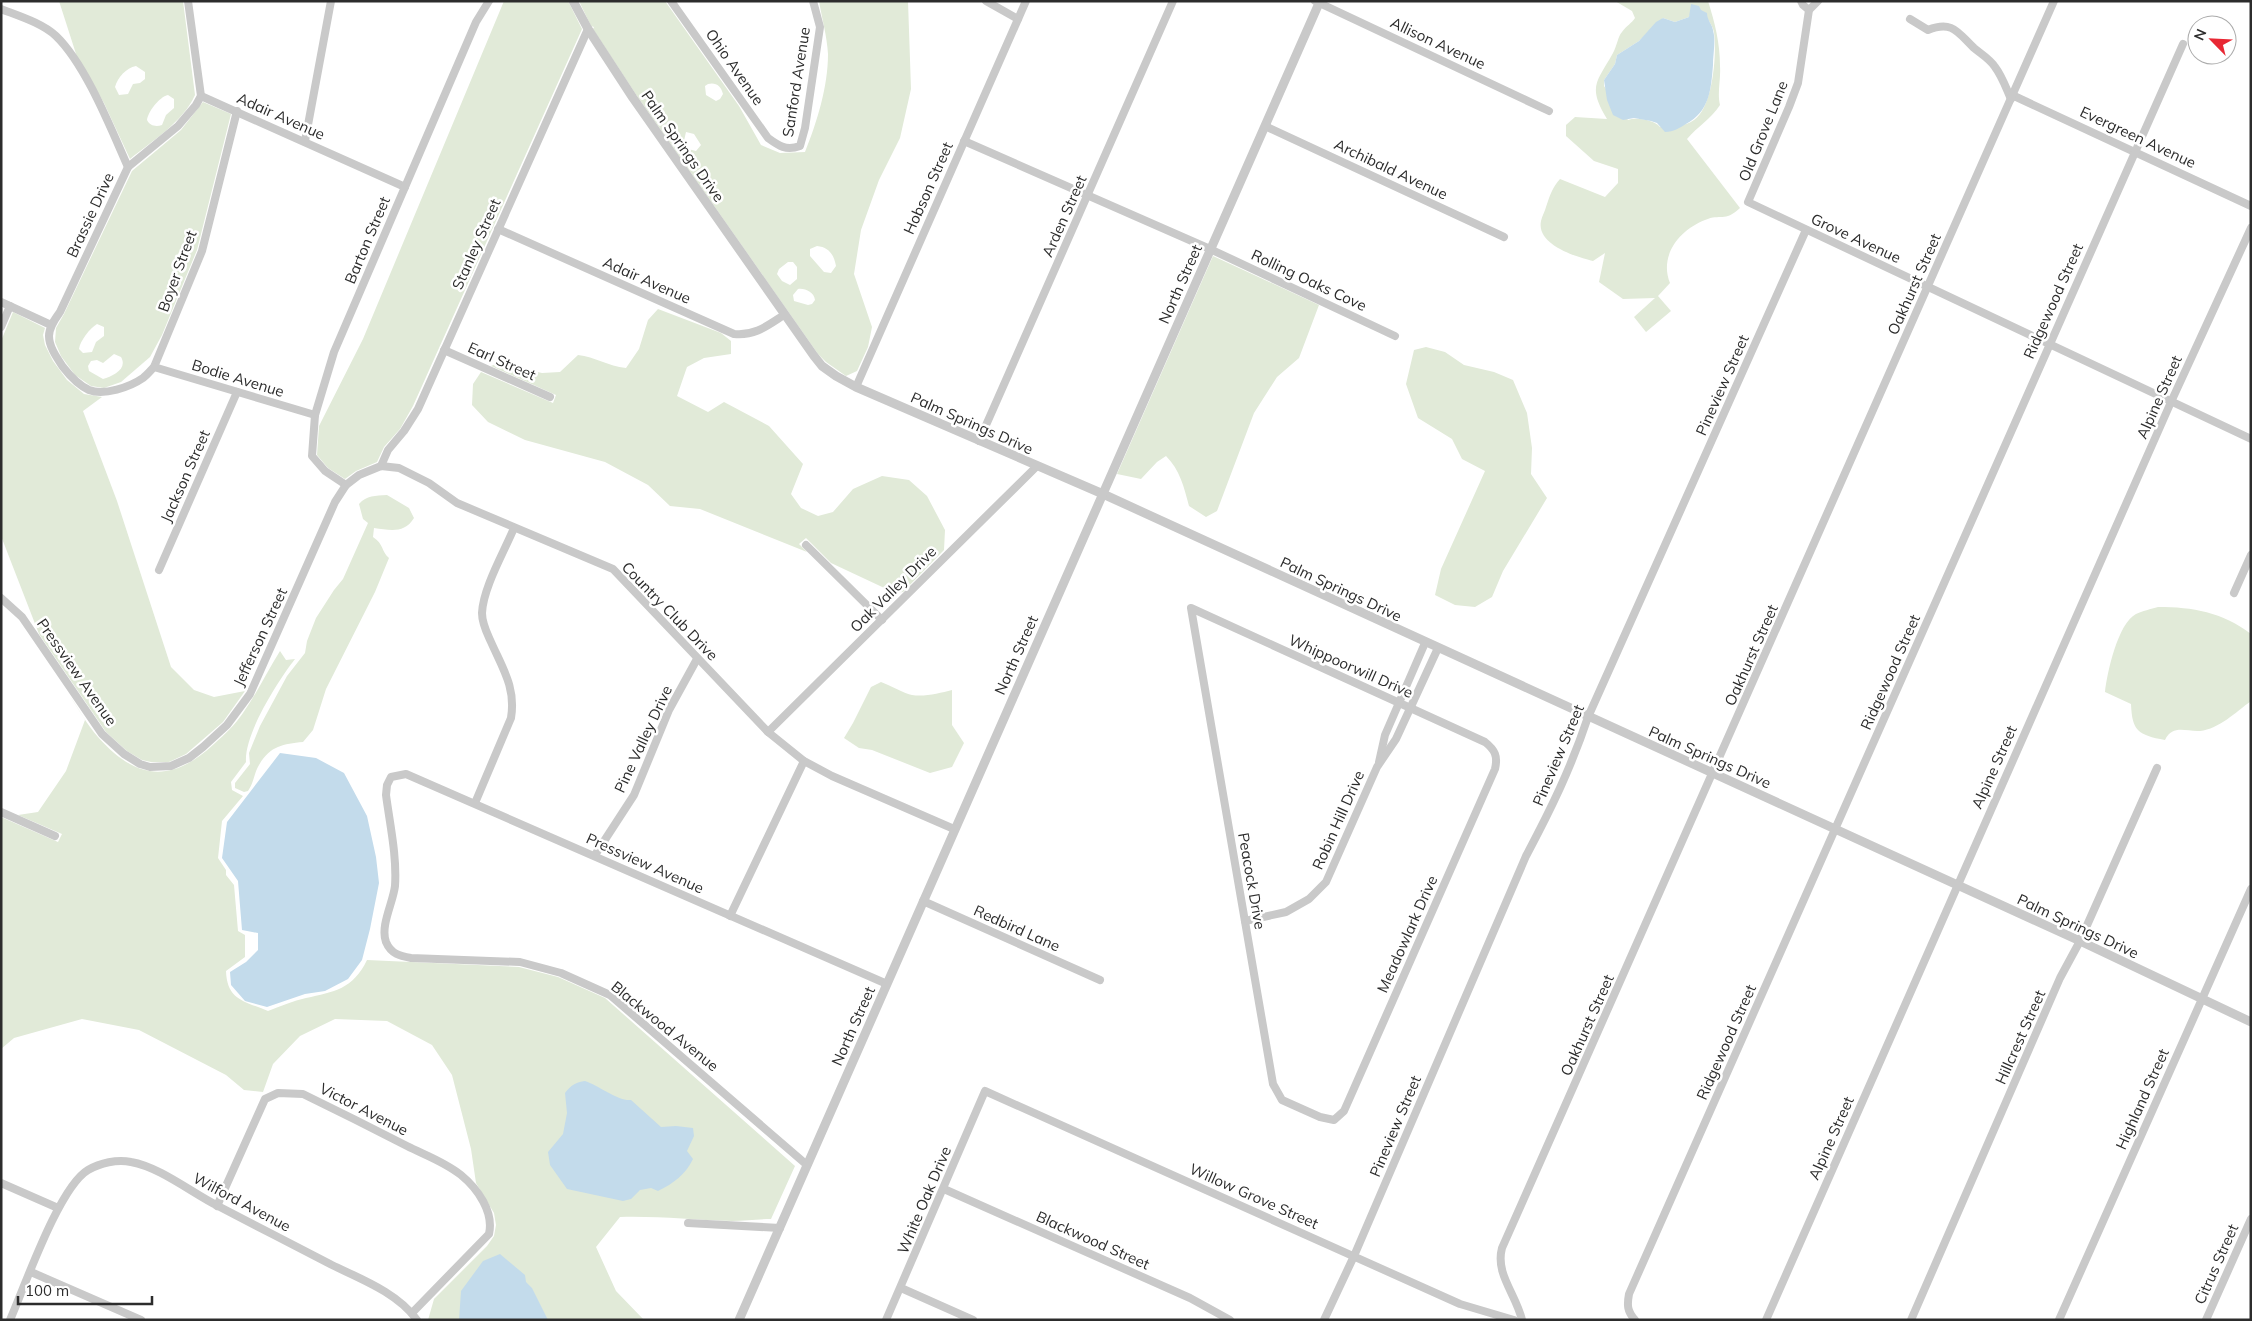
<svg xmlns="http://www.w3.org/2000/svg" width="2252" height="1321" font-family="Mulish,sans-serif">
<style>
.green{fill:#e1ead8;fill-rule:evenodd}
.water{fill:#c3dbeb}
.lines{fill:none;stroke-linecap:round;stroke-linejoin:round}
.minor{stroke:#c9c9c9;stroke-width:8}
.tertiary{stroke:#c9c9c9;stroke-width:9}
.labels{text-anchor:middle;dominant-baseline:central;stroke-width:5;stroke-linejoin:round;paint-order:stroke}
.street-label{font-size:15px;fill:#2c2c2c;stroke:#fff}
</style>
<rect width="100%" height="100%" fill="#fff"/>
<g class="green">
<path d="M59 1H183L195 95C183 122 152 141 130 159L104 103 77 57ZM136 66 145 72V79L140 83 133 84 128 94 119 95 115 87C118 77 126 68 136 66ZM168 95 174 99V108L166 115 162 125C156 127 150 126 147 120 148 112 159 97 168 95Z"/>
<path d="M504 1H568L582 29 413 406 400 429 384 447 377 462 356 471 345 479 328 468 317 455 319 426 363 339Z"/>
<path d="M579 1H665L739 106 761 145 780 153 805 152C817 122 828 87 828 54 827 36 822 19 819 1H908L911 89 900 138 879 180 861 230 854 274 872 327 868 347 857 371 846 376 826 362 818 354 637 96 593 29 594 27 591 26ZM708 84C716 82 721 86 723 94L720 99 716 101 706 95 705 86ZM686 132 694 134 701 145 696 151 688 149 684 141ZM817 246C829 247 834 255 836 266L831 273 824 272 810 256V249ZM788 262H793L797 267V279L790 285 782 281 777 274 779 269ZM798 289C805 288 814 292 815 300L812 304 808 305 794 301 793 295Z"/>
<path d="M1615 1H1708C1715 23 1720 43 1720 66 1721 80 1717 92 1720 105 1711 119 1697 127 1687 139L1740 208C1724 223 1721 213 1705 220 1679 230 1659 256 1670 283L1658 296 1671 311 1646 332 1634 317 1655 298 1623 299 1599 282 1605 253 1593 261C1577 257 1536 245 1541 221 1542 216 1545 211 1546 207 1550 195 1552 188 1560 179L1605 197 1618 183V169L1594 161 1566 136V125L1575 117 1607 119C1587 86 1597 82 1613 53 1617 46 1618 36 1622 32 1626 26 1632 23 1635 18L1632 11ZM1691 12 1707 18C1710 23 1713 27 1714 32 1717 54 1713 107 1694 120 1685 127 1670 126 1660 127 1654 120 1637 117 1628 120L1604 86V80L1615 64 1617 55 1639 41 1663 18 1675 22 1689 17Z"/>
<path d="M203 102 231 114 197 250 162 335 150 357 121 382 104 388 91 386 75 375 61 356 55 342 56 328 64 314 132 171 181 130ZM97 324 104 327V336L96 342 92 352 83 353 79 349C80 341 90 328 97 324ZM114 354 121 357C128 369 113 376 103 379L89 371 88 366 91 361 97 360 103 363Z"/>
<path d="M1213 256 1319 305 1299 358 1277 377 1254 413 1217 511 1206 517 1189 506C1184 487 1180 470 1166 456L1157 462 1141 479 1117 474Z"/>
<path d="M658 309 721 333 731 341V354L704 358 687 367 677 396 708 412 724 402 769 426 803 464 791 494 801 508 818 516 833 512 853 489 882 476 909 480 927 496 945 530 944 550 903 592 895 593 831 563 806 538 799 544 807 552 700 509 670 506 648 485 605 462 525 440 488 422 472 405 473 384 481 372 553 403 556 395 491 366 498 363 542 373 560 372 578 355C595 357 608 366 626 368L639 349 648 320Z"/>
<path d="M13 312 45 328 43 335 45 345 53 361 67 380 84 394 102 397 83 411 117 501 171 667 194 690 214 697 245 691 223 722 186 754 169 762H151L142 760 127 751 106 732 39 634 1 536V341Z"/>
<path d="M1426 347 1445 352 1464 365 1494 372 1513 380 1527 413 1532 448 1531 474 1547 498 1503 571 1492 597 1475 607 1455 605 1435 595 1441 569 1485 471 1462 459 1452 439 1418 418 1406 384 1414 350Z"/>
<path d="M387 495 409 508 414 518C404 534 390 530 374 528L373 537C384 544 381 551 389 558L375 592 326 689 313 730 303 742C283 744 270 746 259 765 254 773 254 783 248 791L244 792 235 788V783L250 764 249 753 260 726 287 676 305 653 307 641 316 618 334 590 343 579 368 523 363 519 359 504C367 495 375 496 387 495Z"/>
<path d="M2158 607C2193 607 2222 612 2251 634V701C2236 712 2219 729 2200 731 2186 732 2173 724 2165 740 2138 735 2132 731 2131 704L2105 692C2107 673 2118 623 2136 614 2142 611 2151 609 2158 607Z"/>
<path d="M280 651 286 660 295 659C278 681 244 734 246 762L231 782 232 790 243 796 222 821 218 858 226 870V875L234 885 238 931 245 935V957L226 971C227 1000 244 1001 268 1011 281 1006 293 1001 306 998 334 992 353 989 367 960L519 967 558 977 605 998 795 1166 771 1219C758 1219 745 1221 732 1221 693 1220 659 1216 620 1217L596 1247 616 1291 644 1320H428L434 1299 487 1246 494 1236 496 1225 494 1213 476 1183 471 1149 452 1075 432 1045 387 1021 335 1019 300 1036 273 1064 263 1092 244 1090 226 1075 139 1030 82 1019 14 1038 1 1049V817L58 842 62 834 18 815 38 812 66 771 85 720 70 696C79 709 87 725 98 737 137 781 172 783 214 744 225 734 235 725 243 713 257 693 267 672 280 651Z"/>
<path d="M881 682C890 685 905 694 912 695 925 697 940 693 952 690V725L964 743 952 767 930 773 872 750 859 748 844 738 853 723 871 687Z"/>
</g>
<g class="water">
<path d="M1691 4 1699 6 1701 10 1707 13C1707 20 1712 24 1713 30 1716 41 1713 54 1713 65 1711 89 1710 111 1686 124 1679 128 1674 132 1665 132L1657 123 1651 121 1634 118 1623 120 1613 115 1607 100 1604 80 1615 64 1617 55 1639 41 1656 22 1663 18 1675 22 1689 17Z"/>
<path d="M280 753 316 758 344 773 367 816 376 857 379 883 370 929 362 960 348 979 325 991 305 994 267 1007 245 1001 231 985 230 972 246 962 258 950V933L242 930 238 881 222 858 227 822Z"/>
<path d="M585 1081C600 1086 617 1101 631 1100L661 1127 676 1126 693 1128 694 1136 687 1151 693 1159C685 1175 674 1183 658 1191L651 1188 640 1190 631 1199 623 1201 567 1189 550 1165 548 1152 563 1134 567 1113 565 1093C571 1085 576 1082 585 1081Z"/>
<path d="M500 1254 525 1275 526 1282 532 1288 548 1320H459L461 1291 483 1261Z"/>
</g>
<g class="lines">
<g class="minor">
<path d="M188 1 201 96 196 105 178 126 128 167 60 312C55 319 49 327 49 336 49 347 57 358 63 367 70 376 78 385 89 390 104 396 130 387 143 378 147 375 151 370 154 367L202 251 237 111"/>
<path d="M671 1 768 138C779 146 786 151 800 146L805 128 820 27 813 1"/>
<path d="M986 1 1018 19"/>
<path d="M1315 1 1549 111"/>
<path d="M1801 1 1803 5 1809 10"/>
<path d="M1818 1 1809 10 1798 83 1789 107 1748 202 2251 439"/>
<path d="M1 9C19 16 42 23 56 36 86 65 111 129 128 167"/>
<path d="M1910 19 1928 30C1953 20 1958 33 1974 48 1981 54 1990 59 1995 67 2002 76 2006 88 2011 99"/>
<path d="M2012 95 2251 206"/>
<path d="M201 96 405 187"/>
<path d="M1265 126 1504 237"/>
<path d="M305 141 331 1"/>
<path d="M964 141 1210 249 1395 336"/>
<path d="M498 229 734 334C755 336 767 326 784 315"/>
<path d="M1 302 51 325"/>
<path d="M1 327 10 306"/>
<path d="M444 350 550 397"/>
<path d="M154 367 315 415"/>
<path d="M856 387 1026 1"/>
<path d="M979 441 1173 1"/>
<path d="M381 466 388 450 404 431 418 409 588 29"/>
<path d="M346 485 325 471 312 456 315 415 334 352 476 22 489 1"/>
<path d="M806 545 882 620"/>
<path d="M159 570 237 392"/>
<path d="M2234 593 2251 555"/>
<path d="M1 598 22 617 102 734 124 754 140 764 150 767 171 766 189 758 203 747 227 725 250 694 335 502 346 485 359 475 381 466 399 468 429 483 457 503 613 569 768 732 804 761 832 776 954 829"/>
<path d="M1191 608 1485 742C1495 750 1498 756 1495 769L1344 1111 1334 1120 1320 1117 1282 1100 1273 1084Z"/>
<path d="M768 732 1037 466"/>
<path d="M1379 762 1385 735 1425 643"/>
<path d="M475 803 511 718C516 688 503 669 491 642 487 633 482 624 482 613 483 588 504 552 514 528"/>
<path d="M1 812 55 836"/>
<path d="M595 855 634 795 669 710 697 659"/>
<path d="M923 901 1100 980"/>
<path d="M730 916 804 761"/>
<path d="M1245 921 1286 912 1309 899 1326 882 1377 767 1396 739 1438 648"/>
<path d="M807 1165 610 995 561 973 520 962 411 958C400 956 391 954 386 942 380 926 393 903 395 886 397 856 390 825 386 795L387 785 391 777 406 774 887 984"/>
<path d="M1 1183 58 1208"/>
<path d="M944 1189 1190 1298 1230 1320"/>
<path d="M217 1206 265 1099 278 1093 303 1094C338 1111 372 1128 407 1146 425 1155 445 1162 461 1175 478 1189 494 1212 489 1234L412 1313"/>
<path d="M688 1223 780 1228"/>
<path d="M31 1272 141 1320"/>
<path d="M901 1288 973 1320"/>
<path d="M10 1320C25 1286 59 1187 88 1170 100 1163 117 1159 131 1162 160 1167 192 1193 218 1206 256 1226 294 1245 332 1265 361 1279 398 1293 417 1320"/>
<path d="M886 1320 985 1091 1460 1304 1514 1320"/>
<path d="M1324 1320 1354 1256 1526 856C1551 809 1571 768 1588 717L1806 230"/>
<path d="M1522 1320C1516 1294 1495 1274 1502 1248L2054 1"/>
<path d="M1635 1320C1627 1311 1627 1305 1629 1294L2183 44"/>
<path d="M1766 1320 2171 402 2251 228"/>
<path d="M1911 1320 2060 978 2080 941 2157 768"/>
<path d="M2059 1320 2251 889"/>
<path d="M2206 1320 2251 1219"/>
</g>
<g class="tertiary">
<path d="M573 1 588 29 633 98 814 356 822 366 836 376 856 387 1103 494 2080 941 2251 1022"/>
<path d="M739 1320 1320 1"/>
</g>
</g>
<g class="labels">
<g class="street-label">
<text transform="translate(1438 43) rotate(25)">Allison Avenue</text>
<text transform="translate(735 67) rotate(55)">Ohio Avenue</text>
<text transform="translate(796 82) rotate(-81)">Sanford Avenue</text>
<text transform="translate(281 116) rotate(24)">Adair Avenue</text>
<text transform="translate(1763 131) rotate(-68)">Old Grove Lane</text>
<text transform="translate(2138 137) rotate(25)">Evergreen Avenue</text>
<text transform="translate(683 146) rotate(55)">Palm Springs Drive</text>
<text transform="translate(1391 169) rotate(25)">Archibald Avenue</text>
<text transform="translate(928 188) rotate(-66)">Hobson Street</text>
<text transform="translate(90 215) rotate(-65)">Brassie Drive</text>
<text transform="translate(1064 216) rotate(-66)">Arden Street</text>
<text transform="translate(1856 238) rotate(25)">Grove Avenue</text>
<text transform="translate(367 240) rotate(-67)">Barton Street</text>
<text transform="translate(476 244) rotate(-66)">Stanley Street</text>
<text transform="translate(177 271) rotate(-70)">Boyer Street</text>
<text transform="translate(647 280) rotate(24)">Adair Avenue</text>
<text transform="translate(1309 280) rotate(25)">Rolling Oaks Cove</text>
<text transform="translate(1180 284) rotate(-66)">North Street</text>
<text transform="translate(1914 284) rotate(-66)">Oakhurst Street</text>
<text transform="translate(2053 301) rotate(-66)">Ridgewood Street</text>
<text transform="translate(502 361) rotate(24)">Earl Street</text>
<text transform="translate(238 378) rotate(17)">Bodie Avenue</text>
<text transform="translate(1722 385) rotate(-66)">Pineview Street</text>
<text transform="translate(2159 397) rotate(-66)">Alpine Street</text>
<text transform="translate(972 423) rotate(24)">Palm Springs Drive</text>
<text transform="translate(185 476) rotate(-66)">Jackson Street</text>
<text transform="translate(893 589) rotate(-45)">Oak Valley Drive</text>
<text transform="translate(1341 589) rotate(25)">Palm Springs Drive</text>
<text transform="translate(670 611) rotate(46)">Country Club Drive</text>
<text transform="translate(260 637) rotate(-65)">Jefferson Street</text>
<text transform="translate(1016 655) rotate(-66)">North Street</text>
<text transform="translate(1751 655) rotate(-66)">Oakhurst Street</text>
<text transform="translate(1351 666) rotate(24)">Whippoorwill Drive</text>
<text transform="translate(77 672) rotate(55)">Pressview Avenue</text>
<text transform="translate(1890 672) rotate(-66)">Ridgewood Street</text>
<text transform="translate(643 739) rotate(-65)">Pine Valley Drive</text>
<text transform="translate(1558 755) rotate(-67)">Pineview Street</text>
<text transform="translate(1710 757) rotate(24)">Palm Springs Drive</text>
<text transform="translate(1994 767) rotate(-66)">Alpine Street</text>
<text transform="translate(1338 820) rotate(-66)">Robin Hill Drive</text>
<text transform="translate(645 863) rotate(24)">Pressview Avenue</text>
<text transform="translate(1252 881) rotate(80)">Peacock Drive</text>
<text transform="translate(2078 926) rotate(25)">Palm Springs Drive</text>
<text transform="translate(1017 928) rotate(24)">Redbird Lane</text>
<text transform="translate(1407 934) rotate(-66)">Meadowlark Drive</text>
<text transform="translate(1587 1025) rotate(-66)">Oakhurst Street</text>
<text transform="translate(665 1026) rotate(39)">Blackwood Avenue</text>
<text transform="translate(853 1026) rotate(-66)">North Street</text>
<text transform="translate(2020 1037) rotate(-66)">Hillcrest Street</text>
<text transform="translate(1726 1042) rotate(-66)">Ridgewood Street</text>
<text transform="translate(2142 1099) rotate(-66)">Highland Street</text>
<text transform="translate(364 1109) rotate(27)">Victor Avenue</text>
<text transform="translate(1395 1126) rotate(-67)">Pineview Street</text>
<text transform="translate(1831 1138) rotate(-66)">Alpine Street</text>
<text transform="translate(1254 1196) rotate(24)">Willow Grove Street</text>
<text transform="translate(924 1200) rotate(-67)">White Oak Drive</text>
<text transform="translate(242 1202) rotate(28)">Wilford Avenue</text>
<text transform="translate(1093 1240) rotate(24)">Blackwood Street</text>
<text transform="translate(2216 1264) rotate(-66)">Citrus Street</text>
</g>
</g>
<rect width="2252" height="1321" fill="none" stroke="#2c2c2c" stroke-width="5"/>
<g transform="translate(2212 40) rotate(294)"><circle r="24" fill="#ffffff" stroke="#ababab"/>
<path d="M0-4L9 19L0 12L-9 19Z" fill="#e82834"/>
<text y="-8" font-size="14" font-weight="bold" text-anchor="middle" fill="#2c2c2c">N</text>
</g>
<path d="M18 1296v8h134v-8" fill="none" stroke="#2c2c2c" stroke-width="2.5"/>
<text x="25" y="1296" font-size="15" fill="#2c2c2c" stroke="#ffffff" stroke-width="4" paint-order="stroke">100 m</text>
</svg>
